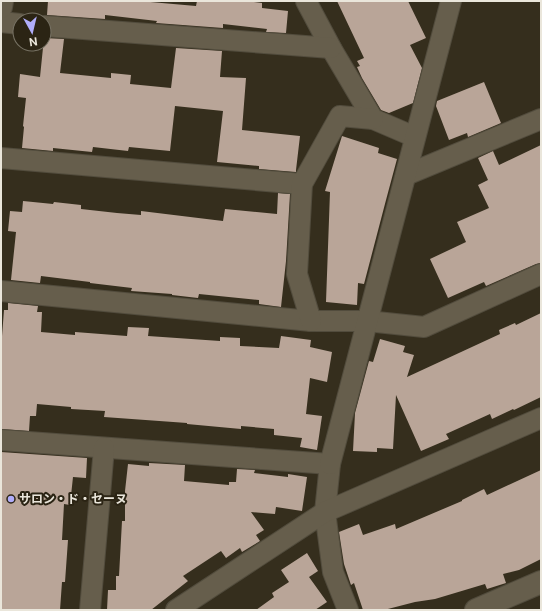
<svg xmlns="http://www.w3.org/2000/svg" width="542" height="611" font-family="'Public Sans','Noto Sans JP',sans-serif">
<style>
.building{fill:#b9a598}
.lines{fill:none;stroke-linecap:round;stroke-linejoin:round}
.street-casing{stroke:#524c3d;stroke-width:22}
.secondary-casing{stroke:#524c3d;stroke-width:24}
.street{stroke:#665e4c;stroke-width:20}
.secondary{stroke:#665e4c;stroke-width:22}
.poi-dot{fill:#b0adfa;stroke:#2b2414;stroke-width:1.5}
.labels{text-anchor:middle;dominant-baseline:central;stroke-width:4;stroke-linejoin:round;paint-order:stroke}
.poi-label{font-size:12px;font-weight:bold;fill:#eae6db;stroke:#2b2414;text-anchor:start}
</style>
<rect width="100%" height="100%" fill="#352e1d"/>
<g class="building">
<path d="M48 1H139L196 6 197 1H245L262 3V8L288 11 286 33 266 32 267 29 223 24V28L156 23 157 21 105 15V19L47 15Z"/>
<path d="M337 1H408L426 38 410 45 422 68 413 103 389 113 381 110 362 78 357 67 360 66 357 61 364 58Z"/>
<path d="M44 38 64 39 60 73 111 78V73L131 75 130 84 171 88 176 48 222 51 220 77 246 78 242 130 300 136 296 170V172L259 169V166L217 162 223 111 175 106 170 151 129 147 128 151 93 147 92 152 53 148V151L22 148 24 127 23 126 26 98 18 97 20 74 40 77Z"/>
<path d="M484 82 501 123 468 137 467 133 449 140 436 106 437 101Z"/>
<path d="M342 136 379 148 378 153 397 159 386 200 364 284 358 283 357 305 326 302 330 192 325 191Z"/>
<path d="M541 145V263L536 264 486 286 484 282 448 298 430 259 466 242 457 222 489 208 478 185 488 180 478 158 493 151 499 165Z"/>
<path d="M278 193 290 194 286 261 281 307 259 304V300L199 294 198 298 172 295V294L131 291 132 288 90 283V282L41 276 40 283 11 280 16 232 8 231 10 211 22 212 23 201 53 204 54 202 81 205V209L117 213 141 215V211L223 221 225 209 277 214Z"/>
<path d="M8 303 38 306 37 312H42L41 332 75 335V332L127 336 128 327 149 328 148 336 220 341V337L240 338V346L279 348 281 336 311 340 310 347 332 352 327 382 310 378 306 414 322 416 317 450 300 447 302 438 274 435V429L241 426V429L187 424V423L104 417 105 411 71 409V407L37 404 36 416H30L29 431 1 429V349L4 310H8Z"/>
<path d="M541 313V397L514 410 513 409 492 419 490 414 446 434 449 439 421 451 396 395 393 449 377 448V452L353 451 355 413 369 361 373 362 380 339 405 346 403 352 414 355 407 377 500 334 499 330 515 323 516 325Z"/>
<path d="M1 452 87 458 86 478 73 477 70 505 64 504 62 540H68L65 582H62L60 610H12L1 609Z"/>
<path d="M149 463 185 465 184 481 229 485V482H236L237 469 255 470 254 473 288 477V474L307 477 302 511 276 507 275 514 251 512 264 530 256 535 260 541 242 552 240 548 226 558 221 551 183 576 188 581 151 610H107L108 590H116V576H119L122 521H125V491L128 464 149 466Z"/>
<path d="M541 470V559L519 570 503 574 506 583 487 589 485 584 435 599 415 602 384 610H363L354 583 351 585 344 564 339 532 359 524 363 535 395 524 396 529 462 501V500L484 489 487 495Z"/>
<path d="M307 553 318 571 309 577 327 602 315 610H256L274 597 272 593 289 582 281 570Z"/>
</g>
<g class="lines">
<g class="street-casing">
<g id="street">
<path d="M306 1 331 48 373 119 415 137"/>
<path d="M1 22 20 24"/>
<path d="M44 26 331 48"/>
<path d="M1 158 302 184"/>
<path d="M406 175 541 119"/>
<path d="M1 291 311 321H367L424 327 541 274"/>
<path d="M311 321 297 274 302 184 340 116 373 119"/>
<path d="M1 440 330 464 325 512 333 572 348 610"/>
<path d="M330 464 451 1"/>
<path d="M90 610 104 448"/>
<path d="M176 610 325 512 541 418"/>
</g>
</g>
<g class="secondary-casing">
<g id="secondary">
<path d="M1 7 2 1"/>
<path d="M476 610 541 582"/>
</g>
</g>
<use href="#street" class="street"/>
<use href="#secondary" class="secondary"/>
</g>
<circle class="poi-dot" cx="11" cy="499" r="4"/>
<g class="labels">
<g class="poi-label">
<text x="19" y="499">サロン・ド・セーヌ</text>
</g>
</g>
<rect width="542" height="611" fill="none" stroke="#eae6db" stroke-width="4"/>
<g transform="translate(32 32) rotate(172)"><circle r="19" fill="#2b2414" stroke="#777264"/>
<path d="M0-3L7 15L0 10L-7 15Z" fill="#b0adfa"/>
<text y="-6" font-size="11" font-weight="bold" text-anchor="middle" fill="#eae6db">N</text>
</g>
</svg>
